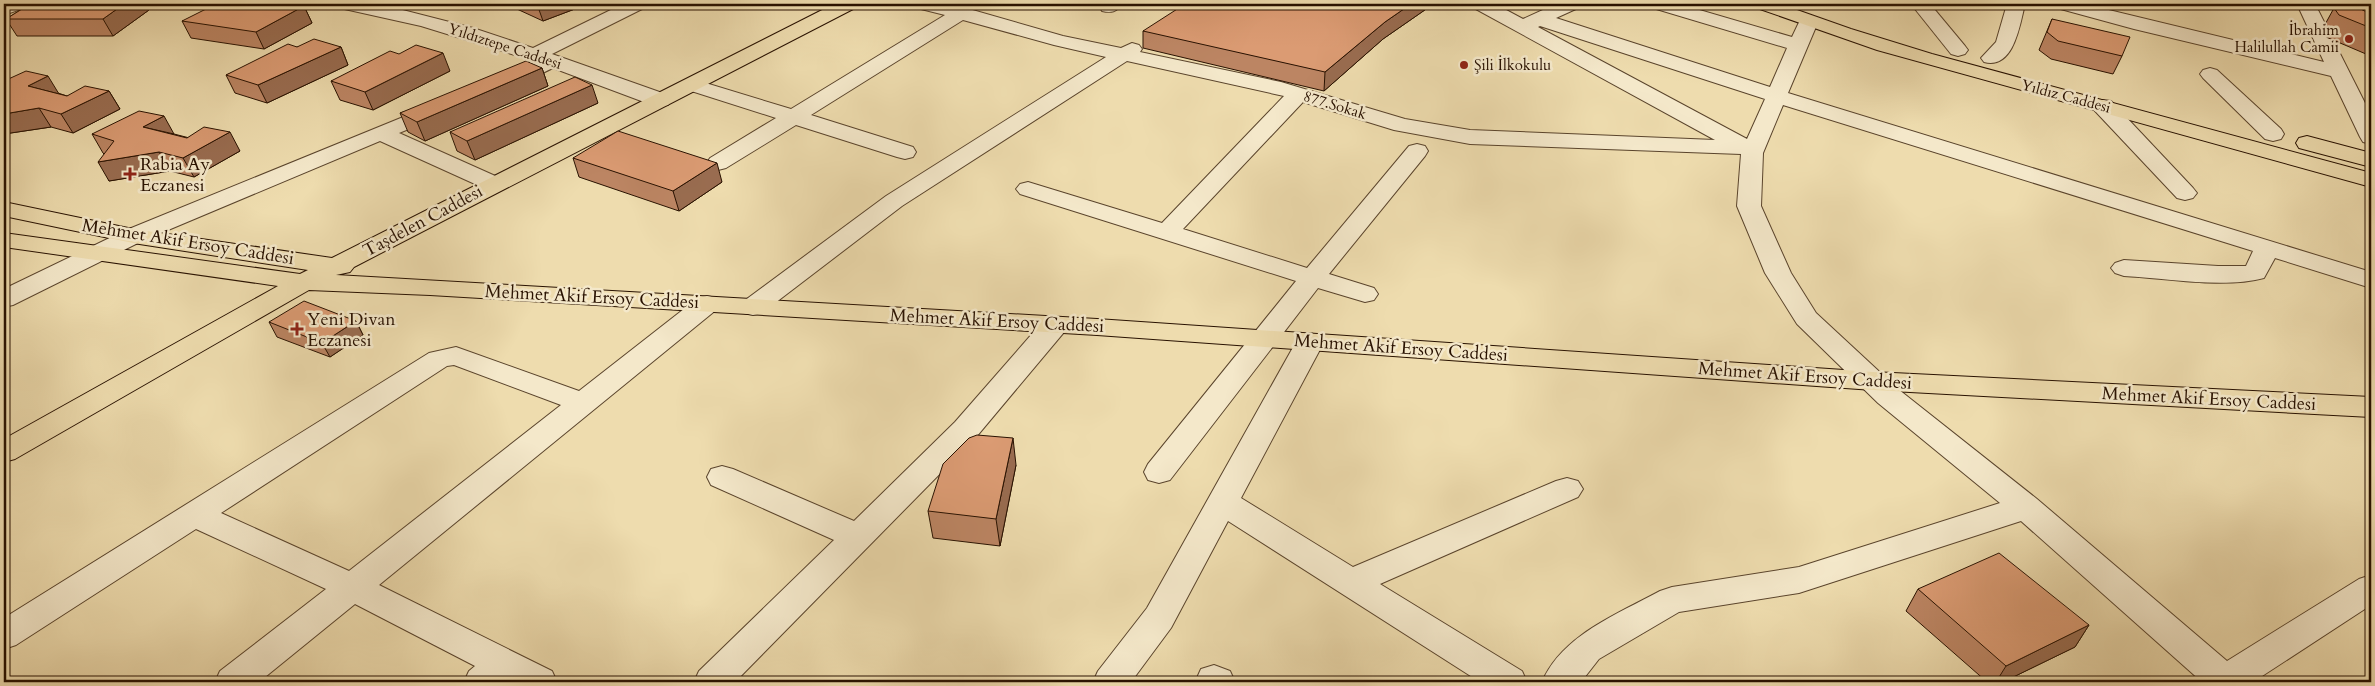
<svg xmlns="http://www.w3.org/2000/svg" width="2375" height="686" font-family="Cardo,serif">
<style>
.lines{fill:none;stroke-linecap:round;stroke-linejoin:round}
.minor-casing{stroke:#5a442c;stroke-width:2}
.major-casing{stroke:#281100;stroke-width:2}
.minor{fill:#f4e8ca;fill-rule:evenodd}
.major{fill:#eedcae;fill-rule:evenodd}
.wall{fill:#bc8563;stroke:#281100}
.shaded-wall{fill:#996c50;stroke:#281100}
.building{fill:#db9b73;stroke:#281100}
.poi-dot{fill:#8f2418;stroke:#f4e8ca;stroke-width:2}
.labels{text-anchor:middle;dominant-baseline:central;stroke-width:5;stroke-linejoin:round;paint-order:stroke}
.far-poi-label{font-size:15px;fill:#281100;stroke:#f4e8ca;text-anchor:end}
.far-street-label{font-size:15px;fill:#281100;stroke:#f4e8ca}
.poi-label{font-size:18px;fill:#281100;stroke:#f4e8ca;text-anchor:start}
.street-label{font-size:18px;fill:#281100;stroke:#f4e8ca}
</style>
<rect width="100%" height="100%" fill="#eedcae"/>
<filter id="stains"><feTurbulence type="fractalNoise" baseFrequency=".004" numOctaves="4"/><feColorMatrix values="0 0 0 0 .2 0 0 0 0 .09 0 0 0 0 .02 0 0 0 .5 -.17"/></filter>
<radialGradient id="worn" r=".72"><stop offset=".6" stop-color="#630" stop-opacity="0"/><stop offset="1" stop-color="#630" stop-opacity=".3"/></radialGradient>
<g class="lines">
<g class="minor-casing">
<g id="minor">
<path d="M4 4H26L24 8 4 15Z"/>
<path d="M338 4H375L387 6 473 28 533 48 623 4H646L644 8 552 54 668 95 671 100 668 105 660 106 652 105 553 68C537 75 515 90 498 85L495 81 498 77 534 61 421 26 340 8Z"/>
<path d="M915 4H945L962 7 1063 36 1121 48 1132 43 1139 45 1142 49 1140 52 1281 82 1405 119 1470 130 1715 140 1474 8 1472 4H1495L1523 19 1556 4H1580L1578 8 1556 18 1770 87 1787 48 1653 8 1651 4H1679L1792 37 1801 18H1815L1818 22 1788 93 2371 272V288L2275 258 2264 278C2223 289 2167 278 2124 276L2115 273 2111 268 2115 263 2124 260 2218 266H2246L2253 251 1783 105 1763 153 1761 206 1791 273 1816 313 1898 389 2037 499 2227 661 2359 579 2371 575V605L2253 682H2202L2021 521 1799 593 1679 612 1599 659 1581 682H1542C1562 635 1618 614 1660 591L1672 587 1799 567 2000 503 1878 403 1797 324 1765 273 1737 206 1741 154 1470 144 1394 130 1303 102 1183 229 1307 268 1409 146 1417 144 1425 146 1428 151 1425 156 1329 274 1374 288 1378 294 1374 300 1365 302 1318 288 1170 480 1159 483 1148 480 1144 472 1148 464 1296 281 1020 194 1016 189 1020 184 1028 182 1162 223 1284 96 1127 61 902 206 762 313 753 315 744 313 740 307 744 301 886 196 1106 57 1054 45 963 20 811 115 913 147 916 152 913 157 905 159 897 157 796 125 726 168 718 170 710 168 707 163 710 158 776 118 685 89 682 85 685 81 692 79 699 81 791 109 945 15 917 8ZM1540 26 1765 99 1747 139 1538 27Z"/>
<path d="M1102 4H1122C1117 12 1111 13 1102 11L1100 7Z"/>
<path d="M1911 4H1930L1965 46 1968 50 1965 54 1958 56 1951 54Z"/>
<path d="M2007 4H2025C2020 24 2014 70 1984 62L1981 58 1996 42Z"/>
<path d="M2055 4H2084L2324 62 2297 4H2315L2371 115V144L2363 142 2360 137 2331 76 2134 29 2057 8Z"/>
<path d="M2210 68 2217 70 2281 129 2284 134 2281 139 2273 141 2265 139 2203 78 2200 74 2203 70Z"/>
<path d="M2103 100 2111 101 2193 188 2197 193 2193 198 2185 200 2177 198 2095 111 2092 106 2095 101Z"/>
<path d="M440 102 448 103 451 108 448 113 399 133 502 179 506 184 502 189 494 191 486 189 380 141 142 241 13 305 4 307V289L124 231Z"/>
<path d="M707 296 716 298 720 304 716 310 379 585 552 671 557 682H464L469 671 475 666 355 604 259 682H215L220 671 326 589 196 529 16 645 4 649V618L429 353 456 347 579 391 698 298ZM454 365 561 405 349 571 221 513 447 366Z"/>
<path d="M1055 317 1065 319 1069 325 1065 331 977 436 735 682H694L699 671 834 540 711 485 707 477 711 469 722 466 733 469 854 521 955 422 1045 319Z"/>
<path d="M1310 333 1320 336 1324 342 1241 498 1353 567 1556 481 1567 478 1578 481 1583 489 1578 497 1380 584 1522 671 1527 682H1480L1228 521 1171 628 1131 682H1093L1098 671 1147 608 1296 342 1300 336Z"/>
<path d="M1214 665 1230 671 1235 682H1197L1196 680 1201 669Z"/>
</g>
</g>
<g class="major-casing">
<g id="major">
<path d="M834 4H857L855 8 354 267 350 272 336 275 1097 319 1873 372 2371 397V417L1873 390 1097 335 430 295 309 290 15 459 4 462V439L278 286 4 247V233L300 274 308 270 133 243 4 216V202L133 229 332 258Z"/>
<path d="M1755 4H1780L1851 29 1932 54 2371 173V187L1877 50 1757 8Z"/>
<path d="M2307 136 2371 153V167L2299 148 2296 143 2299 138Z"/>
</g>
</g>
<use href="#minor" class="minor"/>
<use href="#major" class="major"/>
</g>
<g class="wall">
<path d="M30 4H146L149 10 113 36H17L6 19Z"/>
<path d="M506 4H588L543 21Z"/>
<path d="M1432 5 1383 39 1324 91 1143 48V31Z"/>
<path d="M304 6 312 23 264 49 191 38 182 21Z"/>
<path d="M2334 8 2371 14V53L2366 54 2326 37 2322 30Z"/>
<path d="M2052 19 2122 56 2113 74 2051 59 2039 50Z"/>
<path d="M297 47H341L348 65 267 103 235 93 226 75Z"/>
<path d="M542 68 548 86 425 141 408 132 400 113Z"/>
<path d="M450 71 373 110 340 100 331 81Z"/>
<path d="M109 91 120 109 73 133 51 127 4 134 58 93 67 96Z"/>
<path d="M598 103 475 160 457 151 450 132Z"/>
<path d="M92 134H174L240 151 194 177 170 171 109 181 104 154 103 153Z"/>
<path d="M573 158 722 182 679 211 579 177Z"/>
<path d="M356 321 363 335 330 357 277 337 269 322Z"/>
<path d="M1016 465 1000 546 933 538 928 511Z"/>
<path d="M1918 589 2089 625 2075 647 2003 682H1987L1906 611Z"/>
</g>
<g class="shaded-wall">
<path d="M124 4H146L149 10 113 36 103 19Z"/>
<path d="M537 4H588L543 21Z"/>
<path d="M1411 4H1432V5L1383 39 1324 91 1325 72 1385 22Z"/>
<path d="M304 6 312 23 264 49 256 32Z"/>
<path d="M2371 45V53L2366 54Z"/>
<path d="M341 47 348 65 267 103 258 85Z"/>
<path d="M443 53 450 71 373 110 365 92Z"/>
<path d="M542 68 548 86 425 141 417 122Z"/>
<path d="M48 76 59 94 28 86Z"/>
<path d="M592 85 598 103 475 160 467 141Z"/>
<path d="M109 91 120 109 73 133 61 114Z"/>
<path d="M39 108 51 127 4 134V114Z"/>
<path d="M164 116 174 134 143 127Z"/>
<path d="M230 132 240 151 194 177 183 158Z"/>
<path d="M159 152 170 171 109 181 98 162Z"/>
<path d="M717 163 722 182 679 211 673 191Z"/>
<path d="M356 321 363 335 330 357 322 343Z"/>
<path d="M1013 438 1016 465 1000 546 996 519Z"/>
<path d="M2089 625 2075 647 2003 682H1996L2006 666Z"/>
</g>
<g class="building">
<path d="M30 4H124L103 19H6Z"/>
<path d="M216 4H290L304 6 256 32 182 21Z"/>
<path d="M1185 4H1411L1385 22 1325 72 1143 31Z"/>
<path d="M2354 6 2371 14V28L2339 15 2334 8Z"/>
<path d="M2052 19 2130 37 2122 56 2058 41 2047 32Z"/>
<path d="M314 39 341 47 258 85 226 75 288 44 297 47Z"/>
<path d="M416 45 443 53 365 92 331 81 390 51 399 54Z"/>
<path d="M526 61 542 68 417 122 400 113Z"/>
<path d="M26 71 48 76 28 86 67 96 85 86 109 91 61 114 39 108 4 114V81Z"/>
<path d="M575 77 592 85 467 141 450 132Z"/>
<path d="M139 111 164 116 143 127 187 138 204 127 230 132 183 158 159 152 98 162 114 141 92 134Z"/>
<path d="M618 131 717 163 673 191 573 158Z"/>
<path d="M304 301 356 321 322 343 269 322Z"/>
<path d="M977 435 1013 438 996 519 928 511 943 464 969 438Z"/>
<path d="M1999 553 2089 625 2006 666 1918 589Z"/>
</g>
<g class="poi-dot">
<circle cx="2349" cy="39" r="5"/>
<circle cx="1464" cy="65" r="5"/>
<path d="M127.5 166.5h5v5h5v5h-5v5h-5v-5h-5v-5h5z"/>
<path d="M294.5 321.5h5v5h5v5h-5v5h-5v-5h-5v-5h5z"/>
</g>
<g class="labels">
<g class="far-poi-label">
<text x="2339" y="30">İbrahim<tspan x="2339" dy="17">Halilullah Camii</tspan></text>
<text x="1474" y="65" text-anchor="start">Şili İlkokulu</text>
</g>
<g class="far-street-label">
<text transform="translate(505 46) rotate(18)">Yıldıztepe Caddesi</text>
<text transform="translate(2066 96) rotate(15)">Yıldız Caddesi</text>
<text transform="translate(1335 105) rotate(17)">877.Sokak</text>
</g>
<g class="poi-label">
<text x="140" y="164">Rabia Ay<tspan x="140" dy="21">Eczanesi</tspan></text>
<text x="307" y="319">Yeni Divan<tspan x="307" dy="21">Eczanesi</tspan></text>
</g>
<g class="street-label">
<text transform="translate(423 221) rotate(-28)">Taşdelen Caddesi</text>
<text transform="translate(188 242) rotate(9)">Mehmet Akif Ersoy Caddesi</text>
<text transform="translate(592 297) rotate(3)">Mehmet Akif Ersoy Caddesi</text>
<text transform="translate(997 321) rotate(3)">Mehmet Akif Ersoy Caddesi</text>
<text transform="translate(1401 348) rotate(4)">Mehmet Akif Ersoy Caddesi</text>
<text transform="translate(1805 376) rotate(4)">Mehmet Akif Ersoy Caddesi</text>
<text transform="translate(2209 399) rotate(3)">Mehmet Akif Ersoy Caddesi</text>
</g>
</g>
<rect width="2375" height="686" fill="none" stroke="#eedcae" stroke-width="20"/>
<rect x="5" y="5" width="2365" height="676" fill="none" stroke="#281100" stroke-width="2.5"/>
<rect x="10" y="10" width="2355" height="666" fill="none" stroke="#281100"/>
<rect width="100%" height="100%" filter="url(#stains)"/>
<rect width="100%" height="100%" fill="url(#worn)"/>
</svg>
